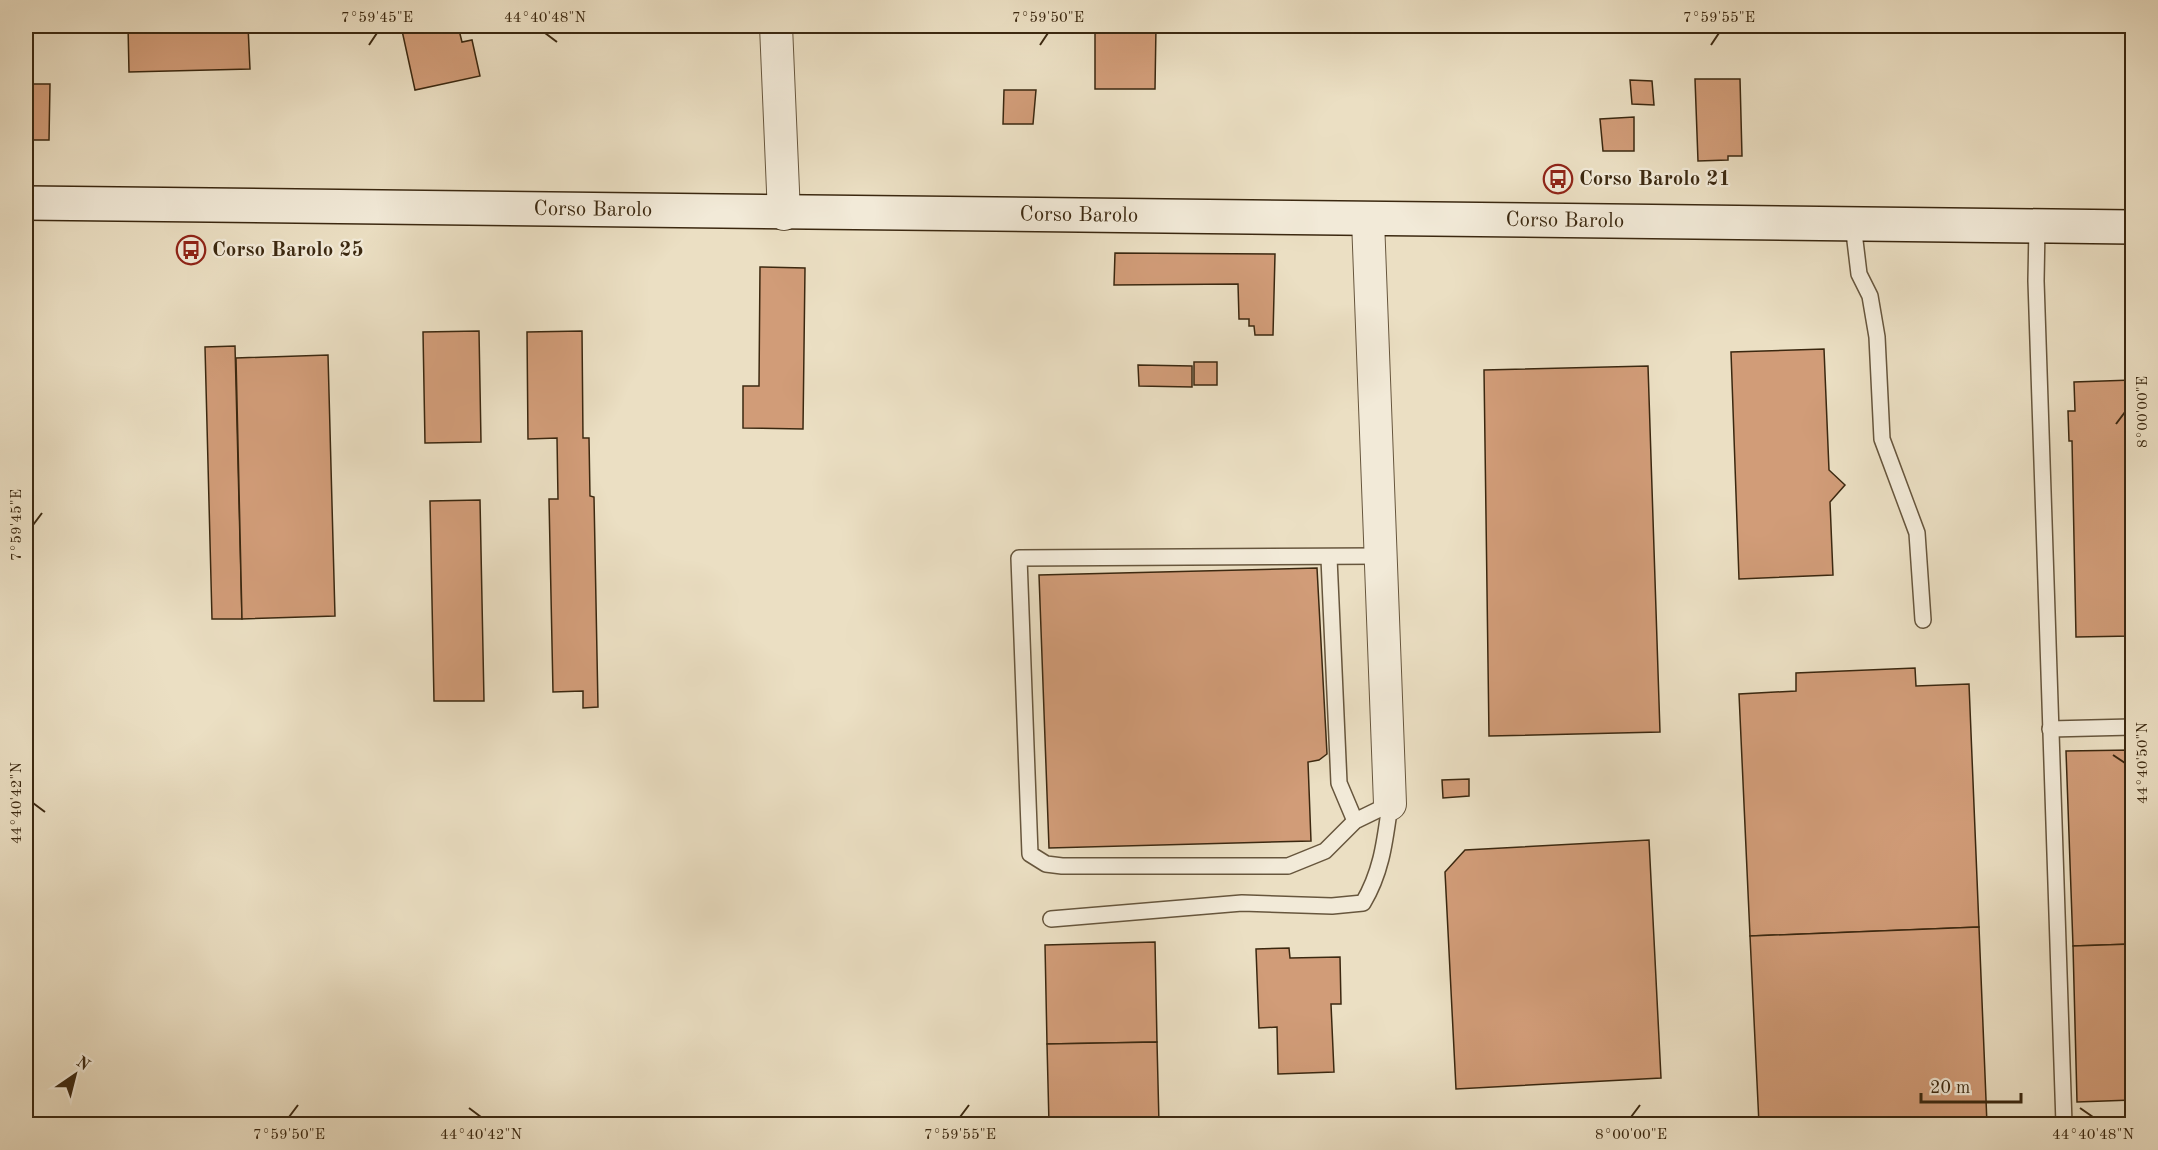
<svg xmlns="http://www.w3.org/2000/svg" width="2158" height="1150" font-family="'Old Standard TT',serif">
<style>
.building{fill:#d19c78;stroke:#3b2810;stroke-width:1.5}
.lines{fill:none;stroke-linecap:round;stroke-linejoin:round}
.service-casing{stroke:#67563d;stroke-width:18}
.minor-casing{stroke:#67563d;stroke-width:34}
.secondary-casing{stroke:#3b2810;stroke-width:36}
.service{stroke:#f2ead8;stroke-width:15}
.minor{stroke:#f2ead8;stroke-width:32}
.secondary{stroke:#f2ead8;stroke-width:33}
.ticks{fill:none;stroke:#3b2810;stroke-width:2}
.labels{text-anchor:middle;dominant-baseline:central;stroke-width:4.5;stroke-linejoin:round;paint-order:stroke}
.poi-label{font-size:21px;font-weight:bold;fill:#3b2810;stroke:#f2ead8;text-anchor:start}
.street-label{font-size:21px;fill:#3b2810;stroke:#f2ead8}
.neatline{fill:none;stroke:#3b2810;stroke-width:2}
.ticks-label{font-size:15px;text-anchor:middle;fill:#3b2810}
</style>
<rect width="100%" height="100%" fill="#ebdfc3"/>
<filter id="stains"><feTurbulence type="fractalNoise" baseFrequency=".00333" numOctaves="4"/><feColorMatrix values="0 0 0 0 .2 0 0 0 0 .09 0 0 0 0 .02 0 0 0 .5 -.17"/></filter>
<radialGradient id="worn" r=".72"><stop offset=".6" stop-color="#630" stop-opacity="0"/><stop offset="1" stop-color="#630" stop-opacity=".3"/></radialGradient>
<g class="building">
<path d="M128 26H248L250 69 129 72Z"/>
<path d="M401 26H458L462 42 472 40 480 76 415 90Z"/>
<path d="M824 26H953V29L824 30Z"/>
<path d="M1095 26H1156L1155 89H1095Z"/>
<path d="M1695 79H1740L1742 156H1728V160L1698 161Z"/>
<path d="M1630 80 1652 81 1654 105 1632 104Z"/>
<path d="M26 84H50L49 140H26Z"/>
<path d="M1004 90H1036L1033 124H1003Z"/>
<path d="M1634 117V151H1603L1600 119Z"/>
<path d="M1115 253 1275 254 1273 335H1255L1254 326H1249V319H1239L1238 284 1114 285Z"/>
<path d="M760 267 805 268 803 429 743 428V386H759Z"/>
<path d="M479 331 481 442 425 443 423 332Z"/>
<path d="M582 331 583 438H589L590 496 594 497 598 707 583 708V691L553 692 549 499H558L557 438 528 439 527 332Z"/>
<path d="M235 346 242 619H212L205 347Z"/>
<path d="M1824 349 1829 470 1845 485 1830 502 1833 575 1739 579 1731 352Z"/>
<path d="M328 355 335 616 242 619 236 358Z"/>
<rect x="1194" y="362" width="23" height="23"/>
<path d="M1138 365 1192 366V387L1139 386Z"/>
<path d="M1648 366 1660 732 1489 736 1484 370Z"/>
<path d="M2132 380V636L2076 637 2072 441H2069L2068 411H2075L2074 382Z"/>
<path d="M480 500 484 701H434L430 501Z"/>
<path d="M1317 568 1327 754 1319 760 1308 762 1311 841 1049 848 1039 575Z"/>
<rect x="2125" y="642" width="7" height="20"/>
<path d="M1915 668 1916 686 1969 684 1979 927 1750 936 1739 694 1796 691V673Z"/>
<path d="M2132 750V944L2073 946 2066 751Z"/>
<path d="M1469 779V796L1443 798 1442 780Z"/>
<path d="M1649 840 1661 1078 1456 1089 1445 872 1465 850Z"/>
<path d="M1979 927 1987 1124H1759L1750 936Z"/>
<path d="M1155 942 1157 1042 1047 1044 1045 945Z"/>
<path d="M2132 944V1100L2077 1102 2073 946Z"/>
<path d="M1289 948 1290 958 1340 957 1341 1004H1331L1334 1072 1278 1074 1277 1027 1259 1028 1256 949Z"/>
<path d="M1157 1042 1159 1124H1049L1047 1044Z"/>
</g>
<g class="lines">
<g class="service-casing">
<g id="service">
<path d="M1853 224 1859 274 1870 296 1877 337 1882 439 1917 533 1923 620"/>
<path d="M2037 226 2036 281 2064 1124"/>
<path d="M1381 556 1019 558 1030 854 1046 864 1062 866H1288L1325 851 1355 821 1390 804"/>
<path d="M1329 558 1339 783 1355 821"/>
<path d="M2050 729 2132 727"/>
<path d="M1051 919 1242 903 1332 906 1363 903C1382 871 1385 840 1390 804"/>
</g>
</g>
<g class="minor-casing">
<g id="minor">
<path d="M776 26 784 214"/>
<path d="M1368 220 1390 804"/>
</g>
</g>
<g class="secondary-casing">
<g id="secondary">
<path id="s1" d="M26 203 2132 227"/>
</g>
</g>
<use href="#service" class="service"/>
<use href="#minor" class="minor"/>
<use href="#secondary" class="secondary"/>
</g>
<path class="ticks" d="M545 33 557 42M369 45 377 33M1040 45 1048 33M1711 45 1719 33M2116 424 2125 412M33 525 42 513M2113 755 2125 763M33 803 45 812M469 1108 481 1117M2080 1108 2093 1117M289 1117 298 1105M960 1117 969 1105M1631 1117 1640 1105"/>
<defs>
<g id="bus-ring" transform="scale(1.5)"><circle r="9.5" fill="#f2ead8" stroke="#8f2418" stroke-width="1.5"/><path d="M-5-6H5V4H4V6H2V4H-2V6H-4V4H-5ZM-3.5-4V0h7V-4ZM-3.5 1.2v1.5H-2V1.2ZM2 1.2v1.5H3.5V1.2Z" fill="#8f2418"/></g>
</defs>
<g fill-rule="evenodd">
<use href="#bus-ring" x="1558" y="179"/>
<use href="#bus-ring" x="191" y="250"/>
</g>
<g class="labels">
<g class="poi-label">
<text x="1579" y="179">Corso Barolo 21</text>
<text x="212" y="250">Corso Barolo 25</text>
</g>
<g class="street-label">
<text stroke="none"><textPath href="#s1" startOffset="567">Corso Barolo</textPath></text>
<text stroke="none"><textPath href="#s1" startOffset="1053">Corso Barolo</textPath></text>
<text stroke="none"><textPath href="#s1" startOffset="1539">Corso Barolo</textPath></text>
</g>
</g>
<rect width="2158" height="1150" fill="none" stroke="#ebdfc3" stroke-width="66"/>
<g transform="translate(75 1075) rotate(35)" stroke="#f2ead8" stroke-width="4.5" paint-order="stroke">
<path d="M0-4.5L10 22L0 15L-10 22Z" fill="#3b2810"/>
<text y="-9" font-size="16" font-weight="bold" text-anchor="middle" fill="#3b2810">N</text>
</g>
<path d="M1921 1093v9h100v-9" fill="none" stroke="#3b2810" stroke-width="3"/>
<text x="1930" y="1093" font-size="18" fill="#3b2810" stroke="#f2ead8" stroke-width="4.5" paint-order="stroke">20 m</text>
<rect x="33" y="33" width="2092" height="1084" class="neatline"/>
<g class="ticks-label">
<text x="377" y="22">7°59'45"E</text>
<text x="545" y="22">44°40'48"N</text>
<text x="1048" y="22">7°59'50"E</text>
<text x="1719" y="22">7°59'55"E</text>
<text transform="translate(2142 412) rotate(-90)" y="5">8°00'00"E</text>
<text transform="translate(16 525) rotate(-90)" y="5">7°59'45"E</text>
<text transform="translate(2142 763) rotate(-90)" y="5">44°40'50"N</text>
<text transform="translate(16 803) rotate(-90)" y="5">44°40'42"N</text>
<text x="289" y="1139">7°59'50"E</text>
<text x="481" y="1139">44°40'42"N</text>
<text x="960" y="1139">7°59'55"E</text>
<text x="1631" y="1139">8°00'00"E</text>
<text x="2093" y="1139">44°40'48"N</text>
</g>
<rect width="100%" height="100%" filter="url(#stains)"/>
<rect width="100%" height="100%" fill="url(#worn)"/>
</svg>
